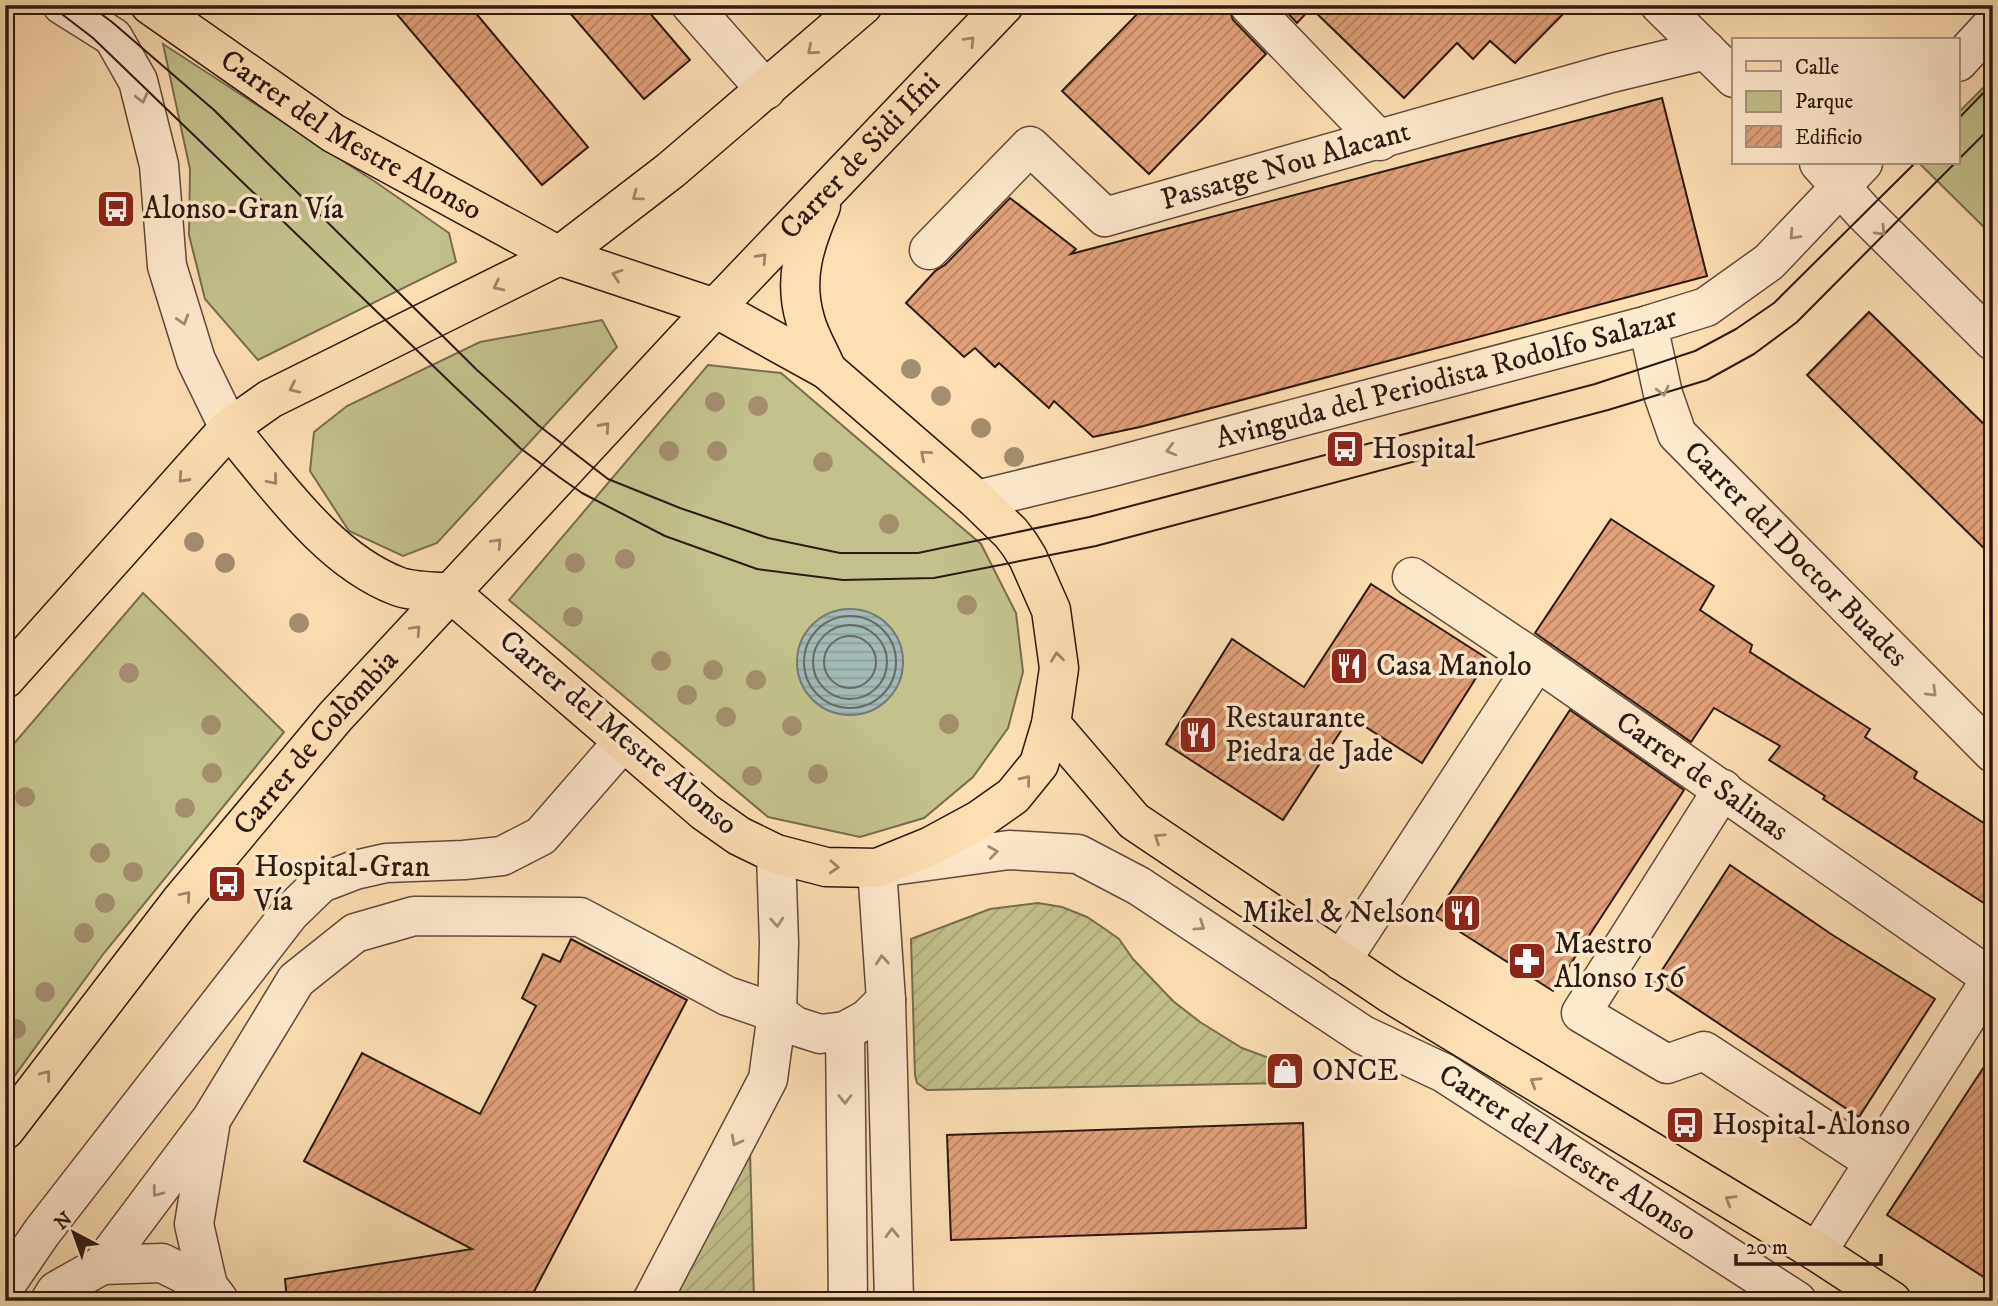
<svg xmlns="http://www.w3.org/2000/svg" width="1998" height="1306" font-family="'IM FELL DW Pica',serif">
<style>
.green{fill:#c2c18a;stroke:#776d4e;stroke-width:2}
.garden{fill:url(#garden-furrows);stroke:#776d4e;stroke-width:2}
.water{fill:url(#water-rules);stroke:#747a75;stroke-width:2}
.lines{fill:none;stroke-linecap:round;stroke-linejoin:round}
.shore{stroke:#686a64;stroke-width:2}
.building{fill:url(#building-hatch);stroke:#2c1912;stroke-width:2}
.minor-casing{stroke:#604a3a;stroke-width:41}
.major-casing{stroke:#2c1912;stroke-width:41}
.minor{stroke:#feeacd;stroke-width:38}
.major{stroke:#fddfb2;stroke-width:38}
.tram{stroke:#2c1912;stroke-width:2}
.tree{fill:#a38e6e}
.oneway{stroke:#9f866a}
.oneway2{stroke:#a08c79}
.labels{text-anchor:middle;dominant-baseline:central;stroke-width:7;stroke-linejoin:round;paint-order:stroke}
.street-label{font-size:30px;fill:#2c1912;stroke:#feeacd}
.poi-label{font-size:30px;fill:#2c1912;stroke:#feeacd;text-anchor:start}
</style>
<defs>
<pattern id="garden-furrows" width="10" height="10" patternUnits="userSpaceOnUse" patternTransform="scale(1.75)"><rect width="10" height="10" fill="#c2c18a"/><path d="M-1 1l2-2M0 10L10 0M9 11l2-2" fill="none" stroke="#a7a576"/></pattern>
<pattern id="water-rules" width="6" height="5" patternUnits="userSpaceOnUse" patternTransform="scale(1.75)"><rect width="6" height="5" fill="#a4bab7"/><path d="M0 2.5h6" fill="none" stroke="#8d9f9c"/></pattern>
<pattern id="building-hatch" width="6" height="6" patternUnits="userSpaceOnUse" patternTransform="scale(1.75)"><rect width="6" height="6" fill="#e3a179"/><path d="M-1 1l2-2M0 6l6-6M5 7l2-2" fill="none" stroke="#b88262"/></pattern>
</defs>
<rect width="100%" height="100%" fill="#fddfb2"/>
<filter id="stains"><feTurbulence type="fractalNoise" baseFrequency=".00286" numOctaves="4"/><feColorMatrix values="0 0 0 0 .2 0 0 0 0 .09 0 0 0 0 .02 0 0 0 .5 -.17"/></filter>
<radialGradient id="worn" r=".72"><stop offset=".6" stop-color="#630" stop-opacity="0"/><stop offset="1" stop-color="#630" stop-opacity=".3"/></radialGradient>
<g class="green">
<path d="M163 44 377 183 449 233 456 262 258 360 205 299 189 235 190 169Z"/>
<path d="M1993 78V236L1919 163H1958V113Z"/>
<path d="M602 320 617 347 437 543 403 556 349 531 310 471 314 432 347 406 480 342Z"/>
<path d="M708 365 781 373 981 544 1016 613 1023 672 1008 728 973 777 924 818 860 837 768 817 509 600Z"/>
<path d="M143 593 284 732 104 953 5 1089V754Z"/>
</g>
<g class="garden">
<path d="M1038 903 1062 907 1087 917 1105 929 1119 939 1133 959 1173 1001 1200 1022 1242 1048 1272 1059 1286 1083 927 1090 917 1083 915 1075 911 939 990 909Z"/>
<path d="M750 1151 754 1301H699L676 1290Z"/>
<path d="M125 1292 153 1293 176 1301H104Z"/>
</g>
<circle class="water" cx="850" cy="662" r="53"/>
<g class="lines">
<g class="shore">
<circle cx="850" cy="662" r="46"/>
<circle cx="850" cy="662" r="37"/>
<circle cx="850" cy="662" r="26"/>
</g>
</g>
<g class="building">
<path d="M389 5H469L588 147 542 185Z"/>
<path d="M563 5H643L690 60 644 99Z"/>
<path d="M1146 5H1228L1233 20 1266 54 1149 174 1062 91Z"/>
<path d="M1280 5H1572L1515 63 1490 41 1473 59 1457 43 1404 98 1311 8 1297 23Z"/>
<path d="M1662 98 1707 276 1140 427 1093 437 1054 401 1049 408 999 363 995 367 975 348 964 357 906 303 935 271 945 265 1010 198 1076 249 1071 254Z"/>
<path d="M1869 312 1993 433V557L1807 375Z"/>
<path d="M1611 519 1714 586 1700 610 1752 645 1750 652 1870 729 1865 737 1917 772 1914 778 1993 829V909L1823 799 1825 796 1769 760 1780 746 1714 708 1691 742 1535 633Z"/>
<path d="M1371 584 1488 659 1422 763 1350 717 1283 820 1166 744 1232 639 1304 687Z"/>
<path d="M1570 710 1684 790 1553 991 1435 916Z"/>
<path d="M1730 865 1831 934 1935 999 1859 1117 1655 981Z"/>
<path d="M571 939 687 1000 529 1301H287L285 1279 472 1249 304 1161 362 1053 480 1114 536 1006 522 998 543 954 560 962Z"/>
<path d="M1993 1053V1283L1887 1215Z"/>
<path d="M1303 1123 1306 1228 951 1240 947 1135Z"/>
</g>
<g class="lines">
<g class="minor-casing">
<g id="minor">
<path d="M62 5 113 37 138 81 159 165 167 266 196 360 229 428"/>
<path d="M691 5 766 90"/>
<path d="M1249 5 1380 141"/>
<path d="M1660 5 1734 78"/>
<path d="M1958 62 1993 24"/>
<path d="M1819 163 1864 213 1993 341"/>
<path id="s1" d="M929 250 1030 146 1105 217 1611 73 1706 50"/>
<path id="s2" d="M1648 325 1663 394 1677 434 1993 753"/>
<path id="s3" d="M977 500 1108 468 1648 325 1706 307 1769 262 1863 163"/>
<path id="s4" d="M1412 577 1537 661 1991 978"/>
<path d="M1723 789 1581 1013 1667 1064 1704 1051 1874 1162"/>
<path d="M1341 961 1537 661"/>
<path d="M886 1000 894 1301"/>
<path d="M845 1031 848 1301"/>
<path d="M1817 1252 1993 976"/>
<path d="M102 1265 162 1263 208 1286 218 1299"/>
<path d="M5 1286 42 1232 290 913 321 883 355 870 386 863 464 860 502 856 541 836 622 743"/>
<path d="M208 1286 194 1224 210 1127"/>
<path id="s5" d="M50 1301 56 1291 102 1265 212 1118 296 980 355 933 414 916 580 917 727 996 777 1013 795 1026 820 1034 845 1031 867 1019 886 1000 877 868 1009 850 1078 854 1139 886 1363 1035 1444 1073 1797 1301"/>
<path d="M652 1301 768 1079 777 1013 779 943 776 854"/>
</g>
</g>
<g class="major-casing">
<g id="major">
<path id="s6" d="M150 5 333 133 559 256 715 308 827 370 977 500 1011 533 1020 545 1028 558 1051 610 1059 668 1051 724 1039 764 1013 796 979 820 931 846 877 868 826 867 776 854 739 836 705 812 451 593C434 591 412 592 397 586 327 559 276 483 229 428"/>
<path d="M821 206C805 243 793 278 805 319 809 336 820 353 827 370"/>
<path d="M5 679 229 428 270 399 559 256 671 170 863 5"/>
<path d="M1051 724 1134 821 1391 994 1817 1252 1892 1301"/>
<path id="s7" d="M5 1130 180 902 335 717 715 308 1004 5"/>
</g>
</g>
<use href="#minor" class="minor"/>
<use href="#major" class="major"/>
<g class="tram">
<path d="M50 5 93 38 455 387 520 448 559 477 582 493 665 536 757 569 843 580 934 578 1096 546 1608 410 1707 380 1754 354 1797 322 1955 163"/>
<path d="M89 5 112 22 214 110 477 370 538 425 608 479 680 508 768 538 840 553H918L1089 517 1595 384 1695 351 1736 329 1774 303 1915 163"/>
<path d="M1958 119 1993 83"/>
<path d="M1958 160 1993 125"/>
</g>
</g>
<g class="tree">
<circle cx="911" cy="369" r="10"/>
<circle cx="941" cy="396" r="10"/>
<circle cx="715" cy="402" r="10"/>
<circle cx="758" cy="406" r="10"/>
<circle cx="981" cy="428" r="10"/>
<circle cx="669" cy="451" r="10"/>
<circle cx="717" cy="451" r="10"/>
<circle cx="1014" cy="457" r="10"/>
<circle cx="823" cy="462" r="10"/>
<circle cx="889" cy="524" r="10"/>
<circle cx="194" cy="542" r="10"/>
<circle cx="625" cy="559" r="10"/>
<circle cx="225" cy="563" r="10"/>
<circle cx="575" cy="563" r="10"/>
<circle cx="967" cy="605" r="10"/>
<circle cx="573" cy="617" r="10"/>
<circle cx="299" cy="623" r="10"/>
<circle cx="661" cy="661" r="10"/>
<circle cx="713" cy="670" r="10"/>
<circle cx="129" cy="673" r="10"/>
<circle cx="756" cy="680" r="10"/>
<circle cx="687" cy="695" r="10"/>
<circle cx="726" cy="717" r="10"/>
<circle cx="949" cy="724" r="10"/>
<circle cx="211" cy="725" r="10"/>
<circle cx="792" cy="726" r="10"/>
<circle cx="212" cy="773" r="10"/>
<circle cx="818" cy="774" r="10"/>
<circle cx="752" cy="776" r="10"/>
<circle cx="25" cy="797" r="10"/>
<circle cx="185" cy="808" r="10"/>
<circle cx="100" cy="853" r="10"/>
<circle cx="133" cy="872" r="10"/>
<circle cx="105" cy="903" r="10"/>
<circle cx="84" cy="933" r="10"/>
<circle cx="45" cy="992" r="10"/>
<circle cx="16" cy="1029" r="10"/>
</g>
<defs><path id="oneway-chevron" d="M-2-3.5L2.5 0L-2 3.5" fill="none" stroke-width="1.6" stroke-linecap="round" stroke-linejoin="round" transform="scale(1.75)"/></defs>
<g class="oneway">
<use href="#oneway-chevron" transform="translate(970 41) rotate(-46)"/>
<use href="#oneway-chevron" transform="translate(812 50) rotate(139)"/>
<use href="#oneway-chevron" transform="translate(637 196) rotate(143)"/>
<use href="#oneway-chevron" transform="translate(762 258) rotate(-47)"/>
<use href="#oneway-chevron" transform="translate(617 275) rotate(-162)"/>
<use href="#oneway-chevron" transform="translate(498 286) rotate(154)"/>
<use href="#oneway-chevron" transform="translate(294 388) rotate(155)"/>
<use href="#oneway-chevron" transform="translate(605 427) rotate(-48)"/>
<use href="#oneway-chevron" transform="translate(925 455) rotate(-139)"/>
<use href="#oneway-chevron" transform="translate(183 478) rotate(132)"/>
<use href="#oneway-chevron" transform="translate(273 480) rotate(50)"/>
<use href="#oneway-chevron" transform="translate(497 543) rotate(-47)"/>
<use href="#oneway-chevron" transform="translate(416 630) rotate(-47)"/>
<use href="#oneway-chevron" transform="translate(1057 657) rotate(-97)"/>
<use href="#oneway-chevron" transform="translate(1026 780) rotate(-51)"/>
<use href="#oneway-chevron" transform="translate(1159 838) rotate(-146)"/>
<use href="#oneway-chevron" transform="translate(834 867) rotate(3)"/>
<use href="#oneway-chevron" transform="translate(186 896) rotate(-50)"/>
<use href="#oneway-chevron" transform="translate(46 1075) rotate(-52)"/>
<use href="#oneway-chevron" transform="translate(1535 1082) rotate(-149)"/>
<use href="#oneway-chevron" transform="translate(1730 1200) rotate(-149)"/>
</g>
<g class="oneway2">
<use href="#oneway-chevron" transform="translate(142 98) rotate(76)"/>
<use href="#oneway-chevron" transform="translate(1881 231) rotate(45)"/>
<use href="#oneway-chevron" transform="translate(1794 235) rotate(133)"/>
<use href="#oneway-chevron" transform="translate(183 320) rotate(73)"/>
<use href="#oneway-chevron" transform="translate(1663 391) rotate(76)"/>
<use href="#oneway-chevron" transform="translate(1171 450) rotate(165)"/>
<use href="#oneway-chevron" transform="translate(1932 692) rotate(45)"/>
<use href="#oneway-chevron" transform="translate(993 852) rotate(-8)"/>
<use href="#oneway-chevron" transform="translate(777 922) rotate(86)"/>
<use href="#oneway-chevron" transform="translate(1200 926) rotate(34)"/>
<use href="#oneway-chevron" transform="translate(882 960) rotate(-95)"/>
<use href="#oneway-chevron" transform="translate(845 1099) rotate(90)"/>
<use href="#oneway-chevron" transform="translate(736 1141) rotate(118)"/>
<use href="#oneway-chevron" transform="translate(157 1192) rotate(127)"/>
<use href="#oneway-chevron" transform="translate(892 1233) rotate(-92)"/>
</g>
<defs>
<g id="bus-square" transform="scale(2.0125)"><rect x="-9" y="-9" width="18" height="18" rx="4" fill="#8f2418" stroke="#feeacd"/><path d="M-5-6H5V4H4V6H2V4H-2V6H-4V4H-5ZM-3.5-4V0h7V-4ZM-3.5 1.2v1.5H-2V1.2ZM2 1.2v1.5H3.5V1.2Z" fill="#fff"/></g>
<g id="restaurant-square" transform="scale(2.0125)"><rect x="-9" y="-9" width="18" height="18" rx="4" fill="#8f2418" stroke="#feeacd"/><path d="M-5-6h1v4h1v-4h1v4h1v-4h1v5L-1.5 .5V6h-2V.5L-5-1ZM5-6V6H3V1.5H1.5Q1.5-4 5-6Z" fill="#fff"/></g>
<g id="pharmacy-square" transform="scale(2.0125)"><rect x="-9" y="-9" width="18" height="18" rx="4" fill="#8f2418" stroke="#feeacd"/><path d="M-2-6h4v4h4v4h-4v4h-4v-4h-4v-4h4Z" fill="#fff"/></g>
<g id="shop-square" transform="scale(2.0125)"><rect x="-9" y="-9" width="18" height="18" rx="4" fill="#8f2418" stroke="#feeacd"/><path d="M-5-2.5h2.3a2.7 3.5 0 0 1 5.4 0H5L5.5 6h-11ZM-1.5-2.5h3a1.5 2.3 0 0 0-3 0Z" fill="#fff"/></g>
</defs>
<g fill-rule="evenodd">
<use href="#bus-square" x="116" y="209"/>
<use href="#bus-square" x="1345" y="449"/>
<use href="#restaurant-square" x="1349" y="666"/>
<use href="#restaurant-square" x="1198" y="735"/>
<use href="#bus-square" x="227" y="884"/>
<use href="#restaurant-square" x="1462" y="913"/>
<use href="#pharmacy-square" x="1527" y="961"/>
<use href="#shop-square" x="1285" y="1071"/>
<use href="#bus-square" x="1685" y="1125"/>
</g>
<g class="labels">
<g class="street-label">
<text stroke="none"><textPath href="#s6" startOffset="240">Carrer del Mestre Alonso</textPath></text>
<text stroke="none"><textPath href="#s7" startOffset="1297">Carrer de Sidi Ifni</textPath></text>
<text stroke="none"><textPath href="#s1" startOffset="436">Passatge Nou Alacant</textPath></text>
<text stroke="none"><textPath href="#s3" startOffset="485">Avinguda del Periodista Rodolfo Salazar</textPath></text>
<text stroke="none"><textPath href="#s2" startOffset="282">Carrer del Doctor Buades</textPath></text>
<text transform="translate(618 733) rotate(40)">Carrer del Mestre Alonso</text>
<text stroke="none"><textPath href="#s7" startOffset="497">Carrer de Colòmbia</textPath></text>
<text stroke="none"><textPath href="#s4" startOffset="352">Carrer de Salinas</textPath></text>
<text stroke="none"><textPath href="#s5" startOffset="1967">Carrer del Mestre Alonso</textPath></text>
</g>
<g class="poi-label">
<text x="143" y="209">Alonso-Gran Vía</text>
<text x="1372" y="449">Hospital</text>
<text x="1376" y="666">Casa Manolo</text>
<text x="1225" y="718">Restaurante<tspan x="1225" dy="34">Piedra de Jade</tspan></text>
<text x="254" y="867">Hospital-Gran<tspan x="254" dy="34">Vía</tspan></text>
<text x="1435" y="913" text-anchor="end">Mikel &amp; Nelson</text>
<text x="1554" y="944">Maestro<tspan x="1554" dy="34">Alonso 156</tspan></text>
<text x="1312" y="1071">ONCE</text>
<text x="1712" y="1125">Hospital-Alonso</text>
</g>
</g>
<rect width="1998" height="1306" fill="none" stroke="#fddfb2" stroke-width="28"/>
<rect x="7" y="7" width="1984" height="1292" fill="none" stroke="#2c1912" stroke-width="3.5"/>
<rect x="14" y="14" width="1970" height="1278" fill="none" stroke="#2c1912" stroke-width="2"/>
<rect x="1732" y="38" width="228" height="126" fill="#feeacd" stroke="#aa9682" stroke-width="2"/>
<rect x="1746" y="61" width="35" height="10" fill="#fddfb2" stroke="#aa9682" stroke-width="2"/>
<text x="1795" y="74" font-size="21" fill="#2c1912">Calle</text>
<rect x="1746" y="91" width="35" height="21" fill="#c2c18a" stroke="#aa9682" stroke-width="2"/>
<text x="1795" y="108" font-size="21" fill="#2c1912">Parque</text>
<rect x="1746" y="126" width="35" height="21" fill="url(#building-hatch)" stroke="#aa9682" stroke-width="2"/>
<text x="1795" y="144" font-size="21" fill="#2c1912">Edificio</text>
<g transform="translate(74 1233) rotate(319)" stroke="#feeacd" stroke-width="5" paint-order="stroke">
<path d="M0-5L12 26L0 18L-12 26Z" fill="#2c1912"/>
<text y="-10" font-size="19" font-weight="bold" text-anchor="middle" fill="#2c1912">N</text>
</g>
<path d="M1736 1254v10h145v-10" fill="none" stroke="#2c1912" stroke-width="3.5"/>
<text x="1746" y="1254" font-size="21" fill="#2c1912" stroke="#feeacd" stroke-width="5" paint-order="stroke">20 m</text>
<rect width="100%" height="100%" filter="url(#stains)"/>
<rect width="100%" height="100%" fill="url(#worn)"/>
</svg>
